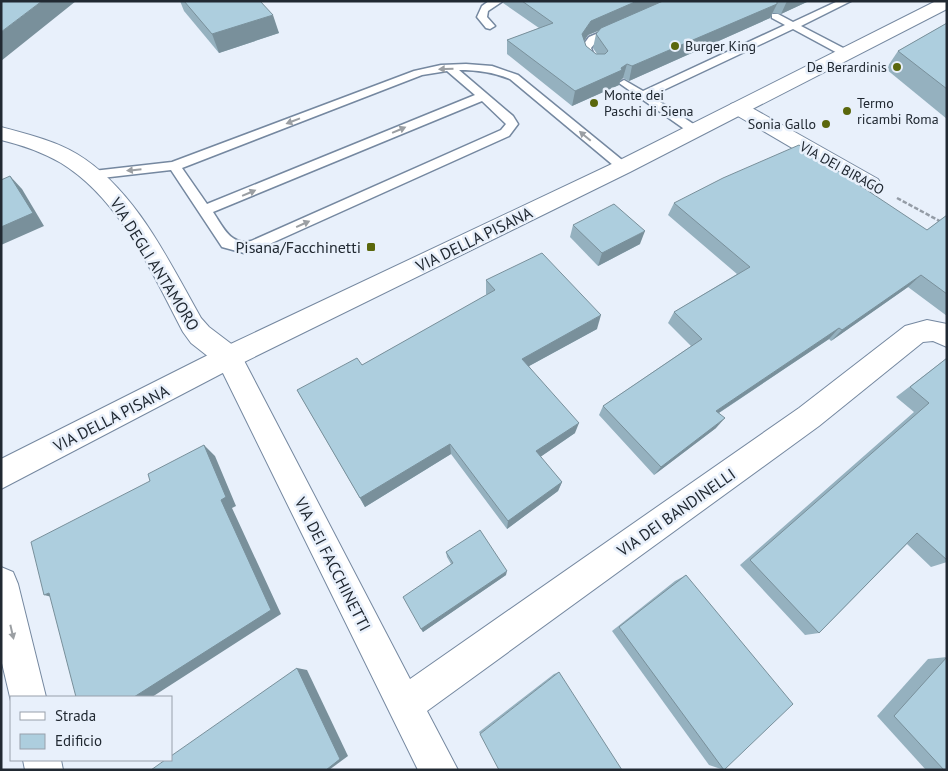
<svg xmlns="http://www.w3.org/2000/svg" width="948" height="771" font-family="'PT Sans',sans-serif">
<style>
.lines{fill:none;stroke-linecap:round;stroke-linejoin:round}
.lane-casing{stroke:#7588a0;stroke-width:3}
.street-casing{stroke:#7588a0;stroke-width:2}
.secondary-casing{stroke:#7588a0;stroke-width:2}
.path{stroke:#949ca6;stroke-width:2.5;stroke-dasharray:4.5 2;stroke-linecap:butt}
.lane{fill:#fff;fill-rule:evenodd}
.street{fill:#fff;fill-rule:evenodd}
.secondary{fill:#fff;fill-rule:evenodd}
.wall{fill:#95b1bf;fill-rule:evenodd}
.shaded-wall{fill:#79909b}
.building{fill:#adcede;stroke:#79909b}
.oneway{fill:#9b9fa3}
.poi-dot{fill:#5a670c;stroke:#e8f0fb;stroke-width:2}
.labels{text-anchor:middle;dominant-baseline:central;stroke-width:5;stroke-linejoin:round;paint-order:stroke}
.far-poi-label{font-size:14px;fill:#212932;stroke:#e8f0fb;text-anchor:start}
.far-street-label{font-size:14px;fill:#212932;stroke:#e8f0fb}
.street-label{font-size:16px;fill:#212932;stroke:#e8f0fb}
.poi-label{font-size:16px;fill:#212932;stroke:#e8f0fb;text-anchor:end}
</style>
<rect width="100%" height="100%" fill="#e8f0fb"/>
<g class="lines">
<g class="lane-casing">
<g id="lane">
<path d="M489 1H503L488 11 487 17 495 26 490 29 486 28 477 17 482 6Z"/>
<path d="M838 1H851L801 26 851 52V56H843L793 29 651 96 698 127V133H690L619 83 624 80 643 91 785 25 772 18V14H778L793 22Z"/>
<path d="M615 26 619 27V31L597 41 591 48 594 56 601 63 600 65H592L584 57 581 48 589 37Z"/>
<path d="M466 64 492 66 518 75 627 164 629 167 627 170H619L510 79C493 72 477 70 459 70L513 116 518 124 509 136 254 251 244 253 222 247 171 170 93 179 87 175 93 171 172 162 414 71 441 65ZM447 71 475 95 207 204 182 168 422 75ZM482 101 506 124 501 130 251 241C231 246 223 227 213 212Z"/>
</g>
</g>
<g class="street-casing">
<g id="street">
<path d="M738 102 745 104 878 179 881 184 878 189 870 191 862 189 731 112 728 108 731 104Z"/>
<path d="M1 127C27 134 53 140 77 154 136 190 168 260 201 318L209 327 238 349 410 679 799 408 905 326 927 320 947 324V347L933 341 923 342 819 426 427 711 458 770H418L219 365 191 343 183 332C152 273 121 200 61 163 42 152 22 145 1 140Z"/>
<path d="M1 567 13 572 18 584 46 697H11V701L10 697 1 659Z"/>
<path d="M23 760H61L63 770H25Z"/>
</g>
</g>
<g class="secondary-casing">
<path id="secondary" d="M936 1H947V9L630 172 238 365 1 489V459L220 349 616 162Z"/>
</g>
<path class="path" d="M897 198 947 225"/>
<use href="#lane" class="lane"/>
<use href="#street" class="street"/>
<use href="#secondary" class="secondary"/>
</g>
<g class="wall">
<path d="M180 1H260L279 33 219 53 184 11Z"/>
<path d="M504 1H809L781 14 773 13 770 18 629 81 623 78 620 81 619 85 572 106 507 54V40L539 28 503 3ZM598 31 596 34 593 48 597 54H596L586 46 584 41 588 35Z"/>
<path d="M947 23V119L886 69 898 51Z"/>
<path d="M674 203 927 230 947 215V316L908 287 831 341 829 339 719 413 716 428 654 475 599 415 603 406 691 346 668 323 674 312 737 274 668 215Z"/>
<path d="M573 225 640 244 598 266 570 237Z"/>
<path d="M486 280 597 329 529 366 575 433 540 457 562 482 558 491 507 529 451 454 365 507 297 390 362 365 487 295 486 294Z"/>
<path d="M947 358V562L931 567 907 544 819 633 805 635 740 565 914 412 896 397Z"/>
<path d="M446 552 506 575 423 632 421 629 451 564 447 557Z"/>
<path d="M686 575 724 770 709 765 612 631 675 581Z"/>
<path d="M947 657V770H926L877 716 928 659Z"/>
<path d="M559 672 480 734 479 732 554 674Z"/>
</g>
<g class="shaded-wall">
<path d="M42 1H76L1 61V32Z"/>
<path d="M637 1H668L588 35 579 49 582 34 591 21Z"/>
<path d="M787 1H809L781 14Z"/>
<path d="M777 4 770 18 629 81 632 66Z"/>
<path d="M273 15 279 33 219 53 212 34Z"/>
<path d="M627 64 623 78 620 81 619 85 572 106 575 91 621 68Z"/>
<path d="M10 176 22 189 44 226 1 245V227Z"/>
<path d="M645 231 640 244 598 266 602 253Z"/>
<path d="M921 275 908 287 831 341 842 330Z"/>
<path d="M601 315 597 329 520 371 522 359Z"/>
<path d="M839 328 829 339 708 420 716 411Z"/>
<path d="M725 418 716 428 654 475 661 467Z"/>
<path d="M579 423 575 433 533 462 536 451Z"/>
<path d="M450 444 451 454 365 507 360 498Z"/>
<path d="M204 445 215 456 236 506 232 508 281 614 152 697H134Z"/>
<path d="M562 482 558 491 507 529 508 521Z"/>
<path d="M507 571 506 575 423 632 421 629Z"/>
<path d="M49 593 64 600 44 595Z"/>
<path d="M297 668 307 670 348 756 329 770H326Z"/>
</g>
<g class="building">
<path d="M1 1H42L1 32Z"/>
<path d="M184 1H260L273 15 212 34Z"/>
<path d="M522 1H637L591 21 582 34 586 46 596 54H605L608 51 596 34 601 28 663 1H777V4L632 66 627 64 621 68 622 70 575 91 507 40 553 23Z"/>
<path d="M947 23V89L898 51Z"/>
<path d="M799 145 927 230 947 215V294L921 275 842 330 839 328 716 411 725 418 661 467 603 406 702 339 674 312 750 267 674 203 723 178Z"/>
<path d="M10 176 33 213 1 227V180Z"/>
<path d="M614 204 645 231 602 253 573 225Z"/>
<path d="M542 253 601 315 522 359 579 423 536 451 562 482 508 521 450 444 360 498 297 390 357 358 362 365 495 290 486 280Z"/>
<path d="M947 358V560L917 533 819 633 750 560 929 403 910 387Z"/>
<path d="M204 445 226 497 221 500 271 610 134 697H76L49 593 44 595 31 542 150 481 148 474Z"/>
<path d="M480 530 507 571 421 629 403 597 453 563 446 552Z"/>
<path d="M686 575 793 704 724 770 619 627Z"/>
<path d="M947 657V770H944L894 716Z"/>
<path d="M297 668 340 759 326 770H151L165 760H171V756Z"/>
<path d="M559 672 622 770H499L480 734Z"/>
</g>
<defs><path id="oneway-solid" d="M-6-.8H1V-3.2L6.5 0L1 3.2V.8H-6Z" transform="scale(1.25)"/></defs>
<g class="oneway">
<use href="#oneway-solid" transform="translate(446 69) rotate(178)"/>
<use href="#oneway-solid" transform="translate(293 121) rotate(159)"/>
<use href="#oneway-solid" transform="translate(399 130) rotate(-23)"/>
<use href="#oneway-solid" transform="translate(585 136) rotate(-140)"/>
<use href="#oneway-solid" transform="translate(134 170) rotate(174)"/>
<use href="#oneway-solid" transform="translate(249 193) rotate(-23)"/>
<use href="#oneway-solid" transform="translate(303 224) rotate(-24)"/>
<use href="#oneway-solid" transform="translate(12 632) rotate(77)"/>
</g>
<g class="poi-dot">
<circle cx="675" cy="46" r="5"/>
<circle cx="897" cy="67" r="5"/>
<circle cx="594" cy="103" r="5"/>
<circle cx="847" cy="111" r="5"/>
<circle cx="826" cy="124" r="5"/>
<rect x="366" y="242" width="10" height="10" rx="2.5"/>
</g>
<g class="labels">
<g class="far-poi-label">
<text x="685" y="46">Burger King</text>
<text x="887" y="67" text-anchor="end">De Berardinis</text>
<text x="604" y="95">Monte dei<tspan x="604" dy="16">Paschi di Siena</tspan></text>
<text x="857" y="103">Termo<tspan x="857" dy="16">ricambi Roma</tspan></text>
<text x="816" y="124" text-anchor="end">Sonia Gallo</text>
</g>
<g class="far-street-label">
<text transform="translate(842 168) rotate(29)">VIA DEI BIRAGO</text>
</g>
<g class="street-label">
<text transform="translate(474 239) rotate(-26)">VIA DELLA PISANA</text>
<text transform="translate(155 264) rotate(58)">VIA DEGLI ANTAMORO</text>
<text transform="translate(111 418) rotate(-27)">VIA DELLA PISANA</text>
<text transform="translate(676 512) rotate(-35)">VIA DEI BANDINELLI</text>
<text transform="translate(333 564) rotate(63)">VIA DEI FACCHINETTI</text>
</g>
<g class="poi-label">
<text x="361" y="247">Pisana/Facchinetti</text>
</g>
</g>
<rect width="948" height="771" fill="none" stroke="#212932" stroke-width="5"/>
<rect x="10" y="696" width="162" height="65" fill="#e8f0fb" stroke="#98a0ab"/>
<rect x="20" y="712" width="25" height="8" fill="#ffffff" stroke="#98a0ab"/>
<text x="55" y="721" font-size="15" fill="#212932">Strada</text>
<rect x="20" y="734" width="25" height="15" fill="#adcede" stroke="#98a0ab"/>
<text x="55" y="746" font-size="15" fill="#212932">Edificio</text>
</svg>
